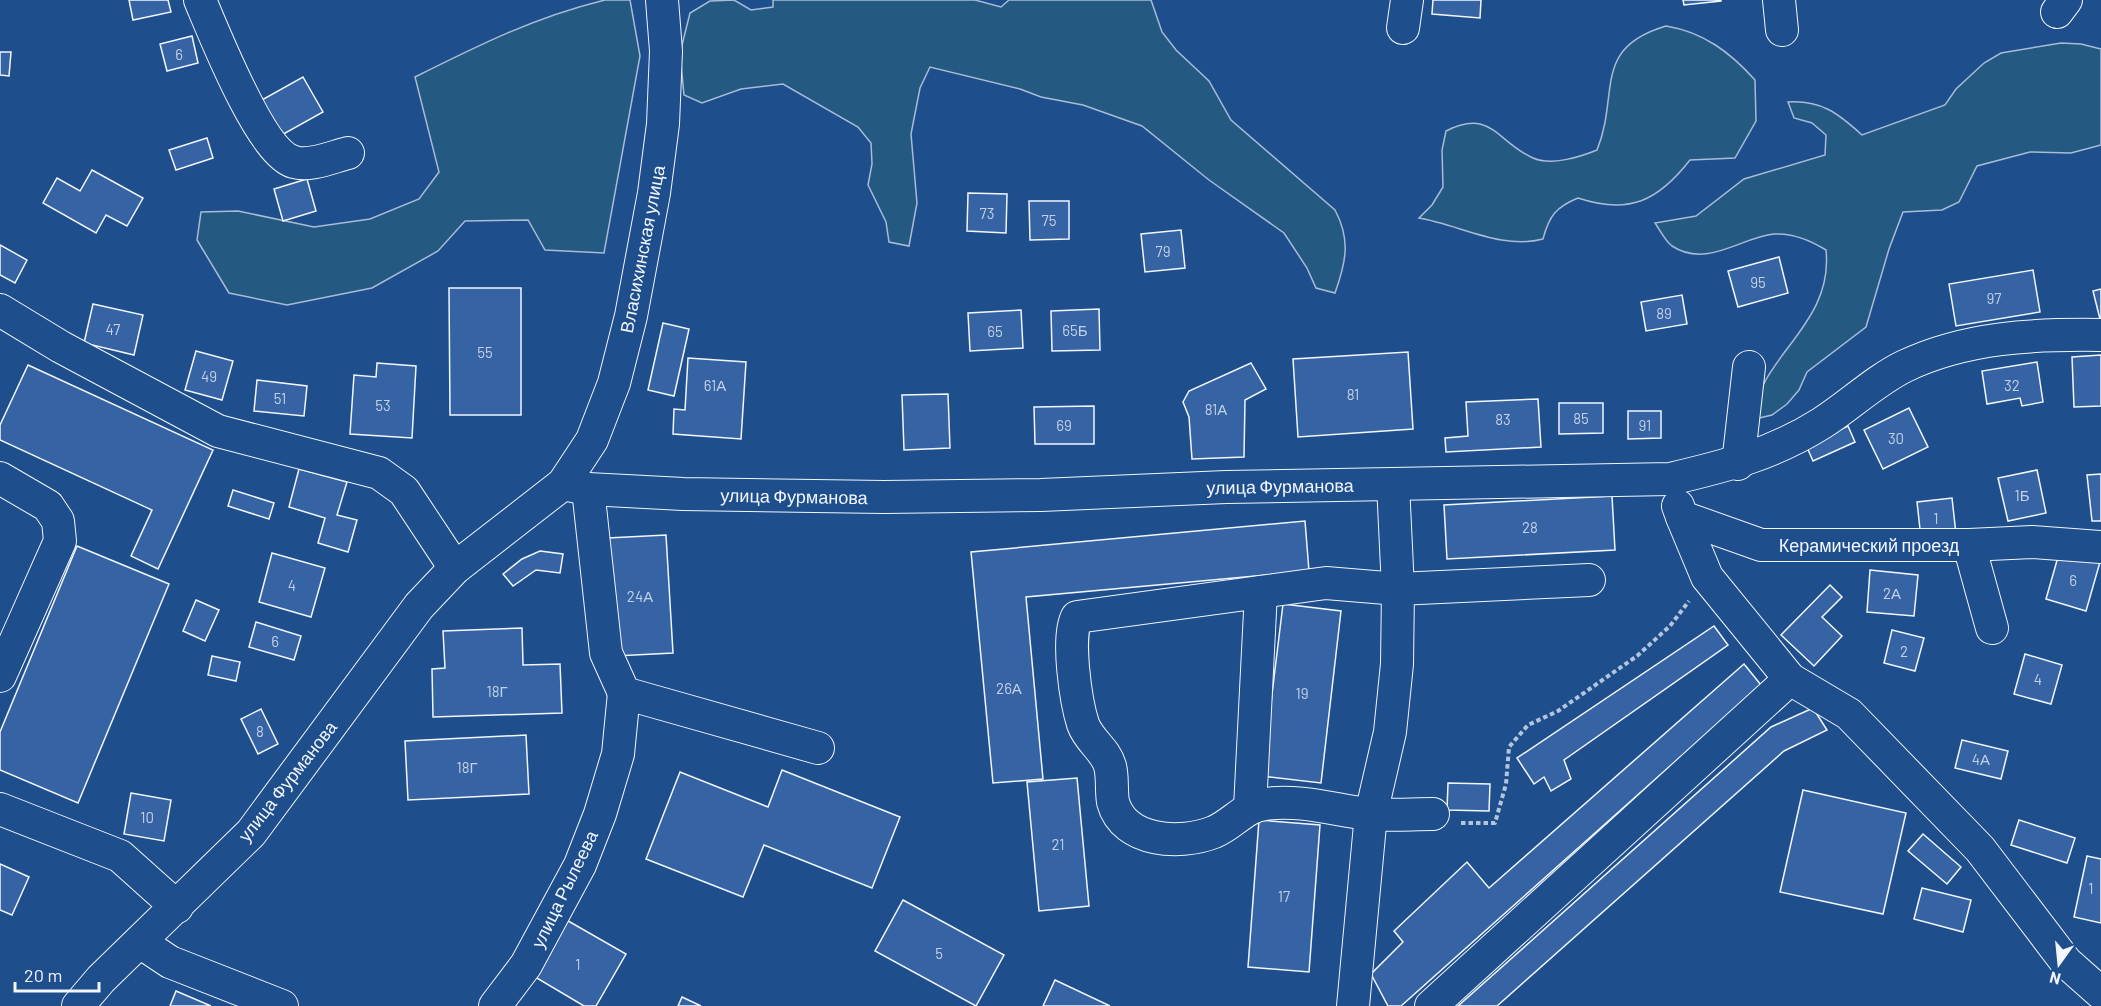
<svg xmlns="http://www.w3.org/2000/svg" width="2101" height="1006" font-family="Barlow,sans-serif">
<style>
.green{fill:#245a82;stroke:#a8bbd7;stroke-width:1.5}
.building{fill:#3563a3;stroke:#f2f6ff;stroke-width:1.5}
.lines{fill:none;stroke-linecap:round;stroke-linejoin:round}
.minor-casing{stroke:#f2f6ff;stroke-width:34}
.path{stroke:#b3c4dc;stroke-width:4;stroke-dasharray:4.5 3;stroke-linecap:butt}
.minor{stroke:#1f4e8c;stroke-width:32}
.labels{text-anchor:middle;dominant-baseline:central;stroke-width:4.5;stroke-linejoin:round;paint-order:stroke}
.number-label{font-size:15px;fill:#c3d1e8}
.street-label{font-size:18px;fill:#f2f6ff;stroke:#1f4e8c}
</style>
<rect width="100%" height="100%" fill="#1f4e8c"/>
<g class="green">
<path d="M605 0H630L640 56 604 253 545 250 528 220 465 221 438 251 372 288 287 305 229 293 197 240 201 212 238 211 314 227 370 219 419 199 439 172 415 77C479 45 535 17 605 0Z"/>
<path d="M734 0 751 10 773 7V0H975L1001 7 1009 0H1151L1162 32 1176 50 1209 81 1231 120 1335 210C1351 240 1346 262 1335 293L1316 288 1307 268 1284 233 1209 180 1142 126 1083 105 1041 97 1020 89 930 67 920 88 911 134 917 203 909 246 889 242 886 222 868 185 872 164 871 143 858 127 783 84 741 89 702 103 684 95 680 53 690 13 710 1Z"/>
<path d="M1666 26C1703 32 1730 52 1755 80L1756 121 1735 158 1690 160C1658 201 1629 215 1578 198 1556 207 1549 216 1543 239 1502 250 1460 225 1419 218L1432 205 1443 187 1442 150 1446 131C1491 108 1497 142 1533 158 1551 166 1580 157 1597 150 1620 94 1591 48 1666 26Z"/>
<path d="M2061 43 2081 44 2101 49V145L2071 153 2030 152 1977 166 1959 202 1942 210 1903 212 1889 249 1866 327 1807 372 1799 390 1787 404 1772 415 1755 419C1754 359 1834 327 1826 250 1810 240 1793 233 1774 234 1741 237 1707 269 1672 246 1665 241 1660 230 1655 223L1696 216 1744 179 1825 155 1826 135 1812 123 1794 118 1788 102C1821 100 1838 113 1862 135L1945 105 1956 89 1984 63 2001 53Z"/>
</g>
<g class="building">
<path d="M129 0H168L171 12 133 20Z"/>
<path d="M1433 0H1481L1480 18 1432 14Z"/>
<path d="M1683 0H1721V1L1684 5Z"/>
<path d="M192 36 198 63 167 71 160 44Z"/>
<path d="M0 52H11L9 76 0 75Z"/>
<path d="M303 77 323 112 280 136 260 101Z"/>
<path d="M207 138 213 158 176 170 169 150Z"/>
<path d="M92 170 143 198 127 226 106 215 96 233 43 203 57 178 80 191Z"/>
<path d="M307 179 316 211 283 221 274 189Z"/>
<path d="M968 193 1007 194 1006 233 967 231Z"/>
<path d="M1029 201H1069V239L1030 240Z"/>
<path d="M1181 230 1185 268 1145 272 1141 234Z"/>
<path d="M0 245 27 260 15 283 0 275Z"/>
<path d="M1779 257 1788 293 1738 307 1728 271Z"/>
<path d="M2033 270 2040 312 1956 326 1949 284Z"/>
<path d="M449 288H521V415H450Z"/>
<path d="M2101 289V319H2100L2093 291Z"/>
<path d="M1682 295 1687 324 1646 331 1641 302Z"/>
<path d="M93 304 143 315 134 355 84 343Z"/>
<path d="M1099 309 1100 350 1052 351 1051 311Z"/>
<path d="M1021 310 1023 348 970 351 968 313Z"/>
<path d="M663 323 689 329 674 396 648 390Z"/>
<path d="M196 351 233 361 222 400 185 390Z"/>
<path d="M1408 352 1413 429 1298 437 1293 359Z"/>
<path d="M2101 355V406L2074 407 2072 357Z"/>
<path d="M688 358 746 362 741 439 673 434 674 409 685 410Z"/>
<path d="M2037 362 2043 402 2022 406 2020 398 1987 404 1982 371Z"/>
<path d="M377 363 416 366 412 438 350 434 354 375 376 377Z"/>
<path d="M1251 363 1266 389 1245 400 1244 457 1192 459 1189 417 1183 402 1189 391Z"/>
<path d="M28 365 213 450 158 569 131 556 152 510 0 440V425Z"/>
<path d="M257 380 307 386 304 416 254 411Z"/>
<path d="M948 394 950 448 904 450 902 395Z"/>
<path d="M1538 399 1541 447 1446 452 1445 438 1468 436 1466 402Z"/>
<path d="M1559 403H1603V433L1559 434Z"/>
<path d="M1094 406V444H1035L1034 407Z"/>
<path d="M1909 408 1928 447 1883 469 1864 430Z"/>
<path d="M1628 411H1661V438L1628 439Z"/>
<path d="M1848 426 1855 442 1813 461 1806 445Z"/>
<path d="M299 469 347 482 337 515 357 520 348 552 318 543 325 518 289 507Z"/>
<path d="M2037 470 2046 513 2008 521 1998 478Z"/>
<path d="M2101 474V521H2092L2087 475Z"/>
<path d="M233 490 274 503 269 519 228 506Z"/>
<path d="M1612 496 1615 550 1447 559 1444 505Z"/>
<path d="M1952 498 1956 534 1921 538 1917 502Z"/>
<path d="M1305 521 1309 571 1026 597 1043 779 993 783 971 552Z"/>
<path d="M666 535 673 653 615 656 608 538Z"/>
<path d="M77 546 169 584 78 803 0 770V732Z"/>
<path d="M2060 550 2100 562 2086 611 2046 599Z"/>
<path d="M540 551 563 554 560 573 536 570 513 586 503 574 522 559Z"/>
<path d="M272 553 325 568 311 617 259 602Z"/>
<path d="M1870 570 1918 575 1914 616 1867 612Z"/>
<path d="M1830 585 1842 597 1822 617 1842 636 1814 666 1781 635Z"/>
<path d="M196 600 219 610 205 641 183 631Z"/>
<path d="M1283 604 1341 611 1321 783 1262 776Z"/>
<path d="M256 622 301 636 294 660 249 647Z"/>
<path d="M1714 626 1728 645 1564 760 1571 779 1551 791 1544 777 1534 784 1517 758Z"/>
<path d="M522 628 523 665 560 664 562 713 433 717 432 669 445 668 443 631Z"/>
<path d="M1892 630 1924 638 1915 671 1884 663Z"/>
<path d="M2025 654 2062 665 2051 704 2014 694Z"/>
<path d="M212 656 240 662 236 681 208 675Z"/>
<path d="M1744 664 1761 685 1401 1006H1388L1371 974 1403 942 1394 931 1467 862 1489 888Z"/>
<path d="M1813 708 1827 730 1784 751 1497 1006H1458L1771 727Z"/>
<path d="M261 709 278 744 258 754 241 719Z"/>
<path d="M526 735 529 794 408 800 405 741Z"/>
<path d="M1962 740 2008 751 2001 779 1955 768Z"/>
<path d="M782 770 900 817 872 888 764 845 743 897 646 859 680 772 768 807Z"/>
<path d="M1077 778 1089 906 1039 911 1027 782Z"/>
<path d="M1448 783 1490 784 1489 811 1447 810Z"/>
<path d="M1803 790 1906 813 1883 914 1780 892Z"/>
<path d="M131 793 171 800 164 841 124 834Z"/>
<path d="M1259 820 1320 825 1309 972 1248 967Z"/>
<path d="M2019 820 2075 838 2067 863 2011 845Z"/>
<path d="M1923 834 1961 867 1947 884 1908 851Z"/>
<path d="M2087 856 2101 859V923L2074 917Z"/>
<path d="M0 864 29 877 12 915 0 910Z"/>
<path d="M1922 888 1971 900 1963 932 1914 919Z"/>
<path d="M903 900 1004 955 976 1006 875 951Z"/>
<path d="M563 918 626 954 596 1006H584L530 974Z"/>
<path d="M1055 980 1110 1006H1043Z"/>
<path d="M176 991 211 1006H170Z"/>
<path d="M682 997 701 1006H678Z"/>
</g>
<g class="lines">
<g class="minor-casing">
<g id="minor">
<path d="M200 0C214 33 261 153 294 162 310 167 332 157 348 153"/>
<path d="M1779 0 1782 30"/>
<path d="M2057 12 2066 0"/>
<path d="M1403 28 1407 0"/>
<path d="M0 310 61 347 218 431 379 473 404 491 455 568"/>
<path d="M1738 464 1749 367"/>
<path d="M0 478 48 506 58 521 60 541 0 676"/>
<path d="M563 484 588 489 683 494 884 497 1041 495 1226 487 1670 479C1726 466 1773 454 1822 423 1850 405 1876 380 1905 366 1966 337 2034 334 2101 335"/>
<path d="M588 489 606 653 624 693 818 748"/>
<path d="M1678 506 1682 517 1761 545H1969L2032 542 2101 547"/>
<path d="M1682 517 1707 577 1790 679 1849 714 1980 849 2066 962 2101 993"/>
<path d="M1969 545 1992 628"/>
<path d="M1250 808 1261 592"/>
<path d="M0 809 120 856 177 907"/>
<path d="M1433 814C1412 814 1390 816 1369 814 1335 810 1300 799 1265 804 1245 806 1233 824 1214 832 1181 845 1124 843 1113 802 1111 790 1113 777 1110 766 1105 749 1089 741 1083 724 1076 702 1066 637 1077 617L1326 583 1398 589 1589 580"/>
<path d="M140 942 170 962 282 1006"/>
<path d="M78 1006 101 979 251 833 419 606 455 568 563 484 592 440 614 383 631 316 654 193 663 124 666 51 662 0"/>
<path d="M495 1006 526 965 580 865 600 814 618 754 624 693"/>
<path d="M1353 1006 1371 814 1390 732 1397 664 1398 589 1393 484"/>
<path d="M1431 1006 1790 679"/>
</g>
</g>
<path class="path" d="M1461 823H1495L1506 784 1509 747 1528 725 1558 711 1637 656 1670 626 1689 601"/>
<use href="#minor" class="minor"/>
</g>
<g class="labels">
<g class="number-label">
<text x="179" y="54">6</text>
<text x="987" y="213">73</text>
<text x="1049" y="220">75</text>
<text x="1163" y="251">79</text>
<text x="1758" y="282">95</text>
<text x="1994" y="298">97</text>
<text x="1664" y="313">89</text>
<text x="113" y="329">47</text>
<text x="1075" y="330">65Б</text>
<text x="995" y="331">65</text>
<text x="485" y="352">55</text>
<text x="209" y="376">49</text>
<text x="715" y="385">61А</text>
<text x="2012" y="385">32</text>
<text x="1353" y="394">81</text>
<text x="280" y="398">51</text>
<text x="383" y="405">53</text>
<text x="1216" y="409">81А</text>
<text x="1581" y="418">85</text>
<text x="1503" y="419">83</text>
<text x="1064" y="425">69</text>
<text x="1645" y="425">91</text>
<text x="1896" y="438">30</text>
<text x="2022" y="495">1Б</text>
<text x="1936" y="518">1</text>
<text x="1530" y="527">28</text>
<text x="2073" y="580">6</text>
<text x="292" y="585">4</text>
<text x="1892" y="593">2А</text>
<text x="640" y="596">24А</text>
<text x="275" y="641">6</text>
<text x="1904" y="651">2</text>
<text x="2038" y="679">4</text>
<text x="1009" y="688">26А</text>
<text x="497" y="691">18Г</text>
<text x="1302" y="693">19</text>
<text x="260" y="731">8</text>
<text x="1981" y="759">4А</text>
<text x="467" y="767">18Г</text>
<text x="147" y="817">10</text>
<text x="1058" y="844">21</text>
<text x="2091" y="888">1</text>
<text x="1284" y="896">17</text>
<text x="939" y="953">5</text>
<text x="578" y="964">1</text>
</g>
<g class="street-label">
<text transform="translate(642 249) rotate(-79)">Власихинская улица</text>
<text transform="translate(1280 486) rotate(-1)">улица Фурманова</text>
<text transform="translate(794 496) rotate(1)">улица Фурманова</text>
<text x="1869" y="545">Керамический проезд</text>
<text transform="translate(287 781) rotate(-52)">улица Фурманова</text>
<text transform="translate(564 889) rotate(-64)">улица Рылеева</text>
</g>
</g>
<g transform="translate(2059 964) rotate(195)" stroke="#1f4e8c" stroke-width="4.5" paint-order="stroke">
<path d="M0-4.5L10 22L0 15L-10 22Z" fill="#f2f6ff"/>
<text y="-9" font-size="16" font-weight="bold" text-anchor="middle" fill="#f2f6ff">N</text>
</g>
<path d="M15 982v9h84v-9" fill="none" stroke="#f2f6ff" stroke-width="3"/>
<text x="24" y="982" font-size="18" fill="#f2f6ff" stroke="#1f4e8c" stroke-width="4.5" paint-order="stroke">20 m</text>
</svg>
